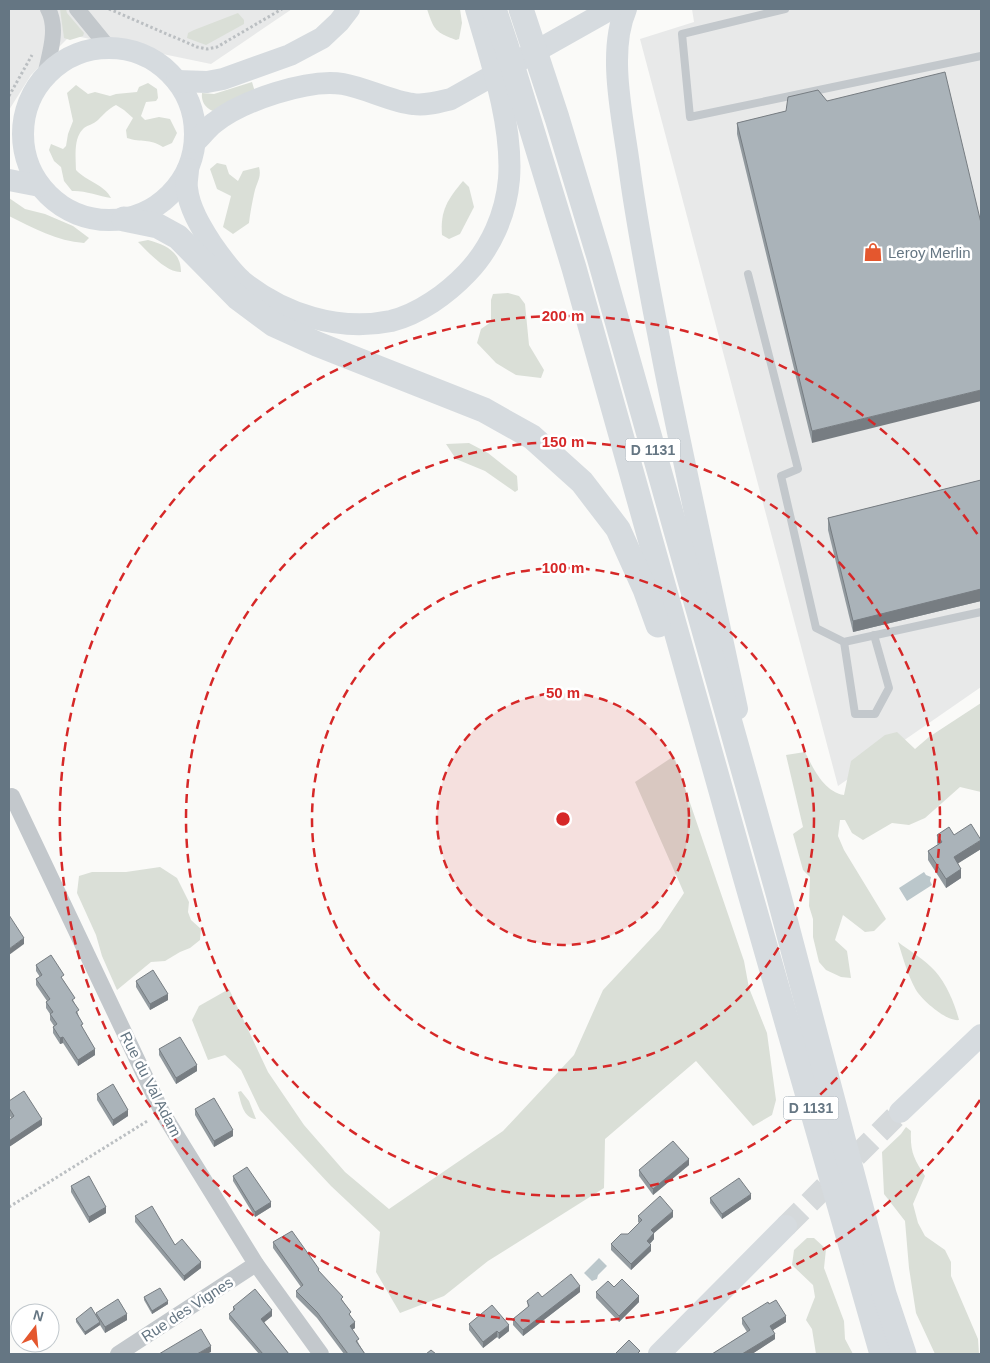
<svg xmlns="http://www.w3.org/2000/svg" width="990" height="1363" font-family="Arial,sans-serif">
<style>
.built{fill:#e8e9e9}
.green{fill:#dadfd7}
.water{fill:#bbc7cb}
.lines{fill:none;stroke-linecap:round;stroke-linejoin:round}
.secondary-tunnel{stroke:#d5d9db;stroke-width:22;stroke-dasharray:22 11;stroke-linecap:butt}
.path{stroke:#bbbfc2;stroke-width:3;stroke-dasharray:2.5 2.5;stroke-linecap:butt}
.lane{stroke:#c3c8cc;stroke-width:8}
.street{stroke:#c3c8cc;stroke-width:16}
.secondary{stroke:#d6dbdf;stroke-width:22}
.primary{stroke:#d6dbdf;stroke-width:25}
.wall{fill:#929a9f}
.shaded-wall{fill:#777d82}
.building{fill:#aab3b9;stroke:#777d82}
.ring{fill:none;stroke:#d62828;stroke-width:2.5;stroke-dasharray:9 6}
.labels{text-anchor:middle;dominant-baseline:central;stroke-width:5;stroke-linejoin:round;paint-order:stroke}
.shield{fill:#fff;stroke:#939fa8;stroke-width:1}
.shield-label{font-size:14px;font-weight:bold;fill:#657683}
.poi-label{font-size:15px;fill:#657683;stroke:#fff;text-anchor:start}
.street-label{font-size:15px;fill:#657683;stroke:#fff}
.centre{fill:#d62828;stroke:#fff;stroke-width:2.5}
.ring-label{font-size:15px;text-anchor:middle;font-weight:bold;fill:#d62828;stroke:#fff;stroke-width:5;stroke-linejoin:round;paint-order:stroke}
</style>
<rect width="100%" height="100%" fill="#fafaf8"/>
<g class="built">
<path d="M9 9H292L211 64 71 35 31 75 9 110Z"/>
<path d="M692 9H981V687L838 786 640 39 694 22Z"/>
</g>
<g class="green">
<path d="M60 9H66L67 13 84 33 83 36 70 40 64 38Z"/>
<path d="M427 9H460L462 23 459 39 456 40C435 32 434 30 427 9Z"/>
<path d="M238 13 244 20V24L206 45 187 38 188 33 194 30Z"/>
<path d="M252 82 255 92 213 111C205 108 201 101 202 93L214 94Z"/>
<path d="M148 83 157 89 158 98 156 101 146 102 141 116 145 120 159 117 170 119 177 133 172 143 163 147C149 138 142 143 127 138L126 130 133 118 124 110 116 105C108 109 104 114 98 120 94 124 88 125 84 128 73 138 76 156 76 170 86 181 105 185 111 198 99 196 83 190 72 191L64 181 61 167 54 161 49 150 51 144 63 149 66 146 68 134 73 121 67 93 76 85 88 94 95 92 110 96 116 94 137 92 139 87Z"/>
<path d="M217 163 226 165 229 174 238 181 243 171 259 167C262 178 256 183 254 194 252 204 250 213 249 223L233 234 223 227 231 196 217 189 210 169Z"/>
<path d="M463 181 469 187 474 207 460 234 449 239 442 235C440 210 448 199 463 181Z"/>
<path d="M9 198 25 209 45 214 73 226 89 238 84 243C57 241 33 228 9 216Z"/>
<path d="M148 240C166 245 181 252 181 272 167 273 148 252 138 242Z"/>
<path d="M508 293 519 296 525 304 529 345 544 370 541 378 516 375 496 363 477 343 481 329 491 322V300L493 294Z"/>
<path d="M469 443 488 453 517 476 518 490 515 492 485 471 456 459 446 444Z"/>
<path d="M981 703V792L960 787 925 818 909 825 892 823 863 840 852 833 845 820H840L838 836 844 850 886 919 874 931 865 932 843 915 835 940 847 951 851 978 841 977 826 970 819 962 813 937V919L809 906 810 877 803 870 793 834 803 827 786 755 805 752C813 768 824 792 844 795L851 761 885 735 897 732 915 749 929 737Z"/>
<path d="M674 756 744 961 749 988 767 1033 776 1100 772 1115 753 1126 696 1061 605 1139 604 1188 488 1261 444 1296 400 1313 376 1272 380 1232 331 1186 260 1110 241 1070 225 1055 208 1060 192 1020 199 1006 229 989 268 1072 304 1125 345 1172 389 1209 503 1131 574 1055 603 990 660 929 684 893 635 782Z"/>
<path d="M160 867 177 878 189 902 188 912 191 920 201 929 200 940 190 948 180 952 165 961 151 962 117 990 102 956 96 935 77 893 79 876 92 872H126Z"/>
<path d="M898 942C910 951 925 960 935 971 946 983 955 1004 959 1020 947 1022 923 1001 916 990 908 976 903 958 898 942Z"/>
<path d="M241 1091 249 1101 256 1119C243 1118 241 1102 238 1092Z"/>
<path d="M906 1127 911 1131C910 1152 914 1159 925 1176L913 1204 918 1223 925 1236 945 1250 951 1262V1276L978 1339 979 1354H935L916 1313 909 1268 905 1221 884 1194 882 1152 901 1134Z"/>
<path d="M807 1238H814L826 1249 824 1268 844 1321 845 1339 853 1354H816L812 1329 806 1320 815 1297 813 1285 792 1265 794 1250Z"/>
</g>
<g class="water">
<path d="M924 872 926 875 931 877 930 881 932 885 907 901 899 888Z"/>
<path d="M599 1258 607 1266 598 1275 597 1279 592 1281 584 1273Z"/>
</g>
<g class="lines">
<path class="secondary-tunnel" d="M786 1226 900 1112"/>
<g class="path">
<path d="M109 9 197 47 207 49 217 47 282 9"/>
<path d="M9 96 32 55"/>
<path d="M9 1207 149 1120"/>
</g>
<g class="lane">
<path d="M785 9 682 34 690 117 981 56"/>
<path d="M748 274 798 469 781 476 816 628 844 642 981 612"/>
<path d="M844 642 855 714H875L889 688 874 635"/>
</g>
<g class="street">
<path d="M77 9 108 47"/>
<path d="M45 76C49 55 59 29 48 9"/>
<path d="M9 798 12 796 162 1112 256 1264 321 1354"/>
<path d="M118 1354 256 1264"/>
</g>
<g class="secondary">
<path d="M626 9C607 52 623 119 629 165 638 234 652 301 665 369 688 483 713 596 737 709"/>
<circle cx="109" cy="134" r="86"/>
<path d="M177 81 207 82 223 79 290 55 322 38 339 22 349 9"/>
<path d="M195 142C202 136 207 128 214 123 241 101 309 78 343 84 366 88 392 102 413 104 426 106 439 102 451 99L611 9"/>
<path d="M188 169C188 175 186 182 187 188 189 208 201 227 211 243 220 256 231 271 242 281 283 314 338 332 391 321 419 314 447 294 467 273 491 248 506 214 509 179 513 125 491 60 476 9"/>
<path d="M9 180 40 186"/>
<path d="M900 1112 981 1035"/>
<path d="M659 1354 786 1226"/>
</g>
<g class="primary">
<path d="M494 9 506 45 574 268 741 862 882 1354"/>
<path d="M521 9 557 118 599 257 778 893 884 1294 904 1354"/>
<path d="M124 219 158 226 178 237 238 298 273 324 317 344 484 410 532 437 582 482 618 529 645 589 658 625"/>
</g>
</g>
<g class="wall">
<path d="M818 90 812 443 737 134V123L786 111Z"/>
<path d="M981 480V601L853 632 828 530V518Z"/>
<path d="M937 835 981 849 958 863 961 878 946 888 928 860V851L938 845 937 843Z"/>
<path d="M36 965 64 981 75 1004 83 1030 95 1055 78 1066 63 1043 60 1044 53 1033V1027L54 1026 50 1020V1014L46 1008V1002L47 1001 36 985V979L40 977 36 971Z"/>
<path d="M136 981 168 1000 150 1010 136 987Z"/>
<path d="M159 1049 197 1071 176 1084 159 1055Z"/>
<path d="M97 1094 128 1116 113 1126 97 1100Z"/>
<path d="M9 1101 42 1125 9 1147V1120L11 1118 9 1114Z"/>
<path d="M195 1109 233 1136 214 1147 195 1115Z"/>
<path d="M689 1165 653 1195 639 1176V1170Z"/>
<path d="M233 1176 271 1207 255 1217 233 1181Z"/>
<path d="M71 1186 106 1213 89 1223 71 1192Z"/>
<path d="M710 1198 751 1199 722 1219 710 1203Z"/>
<path d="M135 1216 175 1245 201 1268 184 1281 135 1222Z"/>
<path d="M638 1216 673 1217 654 1233V1239L650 1244 651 1251 631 1270 611 1250V1244L628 1234 639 1223 638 1222Z"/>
<path d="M273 1242 319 1272 343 1301 351 1317 355 1328 352 1330 359 1344 365 1354H344L317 1318 296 1297V1291L301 1287 273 1248Z"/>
<path d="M614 1287 639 1302 619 1322 596 1298V1292Z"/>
<path d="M580 1292 523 1336 513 1325V1319L528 1307 527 1301 542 1297Z"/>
<path d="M144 1297 168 1304 152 1314 144 1300Z"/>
<path d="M233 1307 272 1316 264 1322 289 1354H259L229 1319V1314L233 1311Z"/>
<path d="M96 1313 127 1320 105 1333 100 1325 85 1335 76 1322V1319L96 1316Z"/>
<path d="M742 1318 786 1322 773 1330 775 1339 752 1354H712L747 1332 742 1324Z"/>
<path d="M469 1324 509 1331 499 1339 497 1337 483 1348 469 1330Z"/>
</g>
<g class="shaded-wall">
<path d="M981 390V401L812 443V431Z"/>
<path d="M981 589V601L853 632V621Z"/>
<path d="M981 840V849L954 866V857Z"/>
<path d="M961 869V878L946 888V879Z"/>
<path d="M24 938V944L9 955V949Z"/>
<path d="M168 994V1000L150 1010V1004Z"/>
<path d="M63 1037V1043L60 1044V1038Z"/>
<path d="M95 1049V1055L78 1066V1060Z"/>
<path d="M197 1065V1071L176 1084V1078Z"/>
<path d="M128 1110V1116L113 1126V1120Z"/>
<path d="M42 1119V1125L9 1147V1141Z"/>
<path d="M233 1130V1136L214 1147V1141Z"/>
<path d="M689 1159V1165L653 1195V1189Z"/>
<path d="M751 1194V1199L722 1219V1214Z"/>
<path d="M271 1202V1207L255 1217V1212Z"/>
<path d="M106 1207V1213L89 1223V1217Z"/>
<path d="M673 1211V1217L654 1233V1239L647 1247V1241L651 1230Z"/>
<path d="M651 1245V1251L631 1270V1264Z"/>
<path d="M201 1262V1268L184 1281V1276Z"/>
<path d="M580 1286V1292L523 1336V1330Z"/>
<path d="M639 1296V1302L619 1322V1316Z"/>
<path d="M168 1301V1304L152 1314V1311Z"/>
<path d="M272 1310V1316L261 1325V1319Z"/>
<path d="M127 1314V1320L105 1333V1327Z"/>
<path d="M786 1316V1322L770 1332V1326Z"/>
<path d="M100 1322V1325L85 1335V1332Z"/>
<path d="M355 1322V1328L350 1331V1326Z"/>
<path d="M509 1325V1331L499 1339V1333Z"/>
<path d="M497 1331V1337L483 1348V1342Z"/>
<path d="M775 1334V1339L752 1354H742Z"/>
<path d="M211 1346V1352L207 1354H197Z"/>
</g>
<g class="building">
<path d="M945 72 981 223V390L812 431 737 123 786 111 788 97 818 90 827 101Z"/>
<path d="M981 480V589L853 621 828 518Z"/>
<path d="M971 824 981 840 954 857 961 869 946 879 928 851 942 842 937 835 949 827 954 835Z"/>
<path d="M9 915 24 938 9 949Z"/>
<path d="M51 955 64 975 61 977 75 998 72 1000 79 1010 76 1012 83 1024 81 1025 95 1049 78 1060 63 1037 60 1038 53 1027 57 1024 50 1014 53 1012 46 1002 50 999 36 979 42 975 36 965Z"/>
<path d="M153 970 168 994 150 1004 136 981Z"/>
<path d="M180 1037 197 1065 176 1078 159 1049Z"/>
<path d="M113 1084 128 1110 113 1120 97 1094Z"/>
<path d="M24 1091 42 1119 9 1141V1120L14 1116 9 1108V1101Z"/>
<path d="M214 1098 233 1130 214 1141 195 1109Z"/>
<path d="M673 1141 689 1159 653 1189 639 1170Z"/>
<path d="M247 1167 271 1202 255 1212 233 1176Z"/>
<path d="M89 1176 106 1207 89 1217 71 1186Z"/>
<path d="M739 1178 751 1194 722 1214 710 1198Z"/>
<path d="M660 1196 673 1211 651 1230 654 1233 647 1241 651 1245 631 1264 611 1244 621 1234H628L642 1220 638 1216Z"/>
<path d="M152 1206 175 1245 182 1239 201 1262 184 1276 135 1216Z"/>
<path d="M292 1231 319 1269 318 1270 343 1297 341 1299 351 1312 349 1314 355 1322 350 1326 359 1339 356 1341 365 1354H348L317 1312 296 1291 303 1285 273 1242Z"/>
<path d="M571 1274 580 1286 523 1330 513 1319 529 1306 527 1301 538 1292 542 1297Z"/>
<path d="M622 1279 639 1296 619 1316 596 1292 608 1281 614 1287Z"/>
<path d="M160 1288 168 1301 152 1311 144 1297Z"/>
<path d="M255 1289 272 1310 261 1319 289 1354H263L229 1314 235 1309 233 1307Z"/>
<path d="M118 1299 127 1314 105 1327 96 1313Z"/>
<path d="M776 1300 786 1316 770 1326 775 1334 742 1354H712L750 1330 742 1318 768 1302 769 1304Z"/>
<path d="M492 1305 509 1325 499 1333 497 1331 483 1342 469 1324Z"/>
<path d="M91 1307 100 1322 85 1332 76 1319Z"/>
<path d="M201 1329 211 1346 197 1354H159Z"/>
<path d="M629 1340 640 1351 637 1354H615Z"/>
<path d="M431 1350 436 1354H426Z"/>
</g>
<circle cx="563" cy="819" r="126" fill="#d62828" fill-opacity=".12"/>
<g class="ring">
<circle cx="563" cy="819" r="126"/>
<circle cx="563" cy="819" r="251"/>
<circle cx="563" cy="819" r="377"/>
<path d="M980 1100A503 503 0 1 1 980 538"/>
</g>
<defs>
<g id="shop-bare" transform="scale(1.5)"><path d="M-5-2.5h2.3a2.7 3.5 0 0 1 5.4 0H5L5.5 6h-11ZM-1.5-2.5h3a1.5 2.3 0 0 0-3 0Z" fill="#e4572e" stroke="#fff" stroke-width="2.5" paint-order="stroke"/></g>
</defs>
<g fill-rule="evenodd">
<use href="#shop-bare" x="873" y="252"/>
</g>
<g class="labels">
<g class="shield">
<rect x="625.5" y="438.5" width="55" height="23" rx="4"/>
<rect x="783.5" y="1096.5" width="55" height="23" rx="4"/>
</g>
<g class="shield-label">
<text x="653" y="450">D 1131</text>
<text x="811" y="1108">D 1131</text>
</g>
<g class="poi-label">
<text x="888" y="252">Leroy Merlin</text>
</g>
<g class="street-label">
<text transform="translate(151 1084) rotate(63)">Rue du Val Adam</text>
<text transform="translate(187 1309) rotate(-33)">Rue des Vignes</text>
</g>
</g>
<circle cx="563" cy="819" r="8" class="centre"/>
<g class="ring-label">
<text x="563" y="321">200 m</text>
<text x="563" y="447">150 m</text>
<text x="563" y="573">100 m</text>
<text x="563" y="698">50 m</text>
</g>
<rect width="990" height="1363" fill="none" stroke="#657683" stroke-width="20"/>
<g transform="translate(35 1328) rotate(16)"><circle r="24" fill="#ffffff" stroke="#c1c8cd"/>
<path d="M0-4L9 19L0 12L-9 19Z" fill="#e4572e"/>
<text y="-8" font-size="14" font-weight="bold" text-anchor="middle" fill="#657683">N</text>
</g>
</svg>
